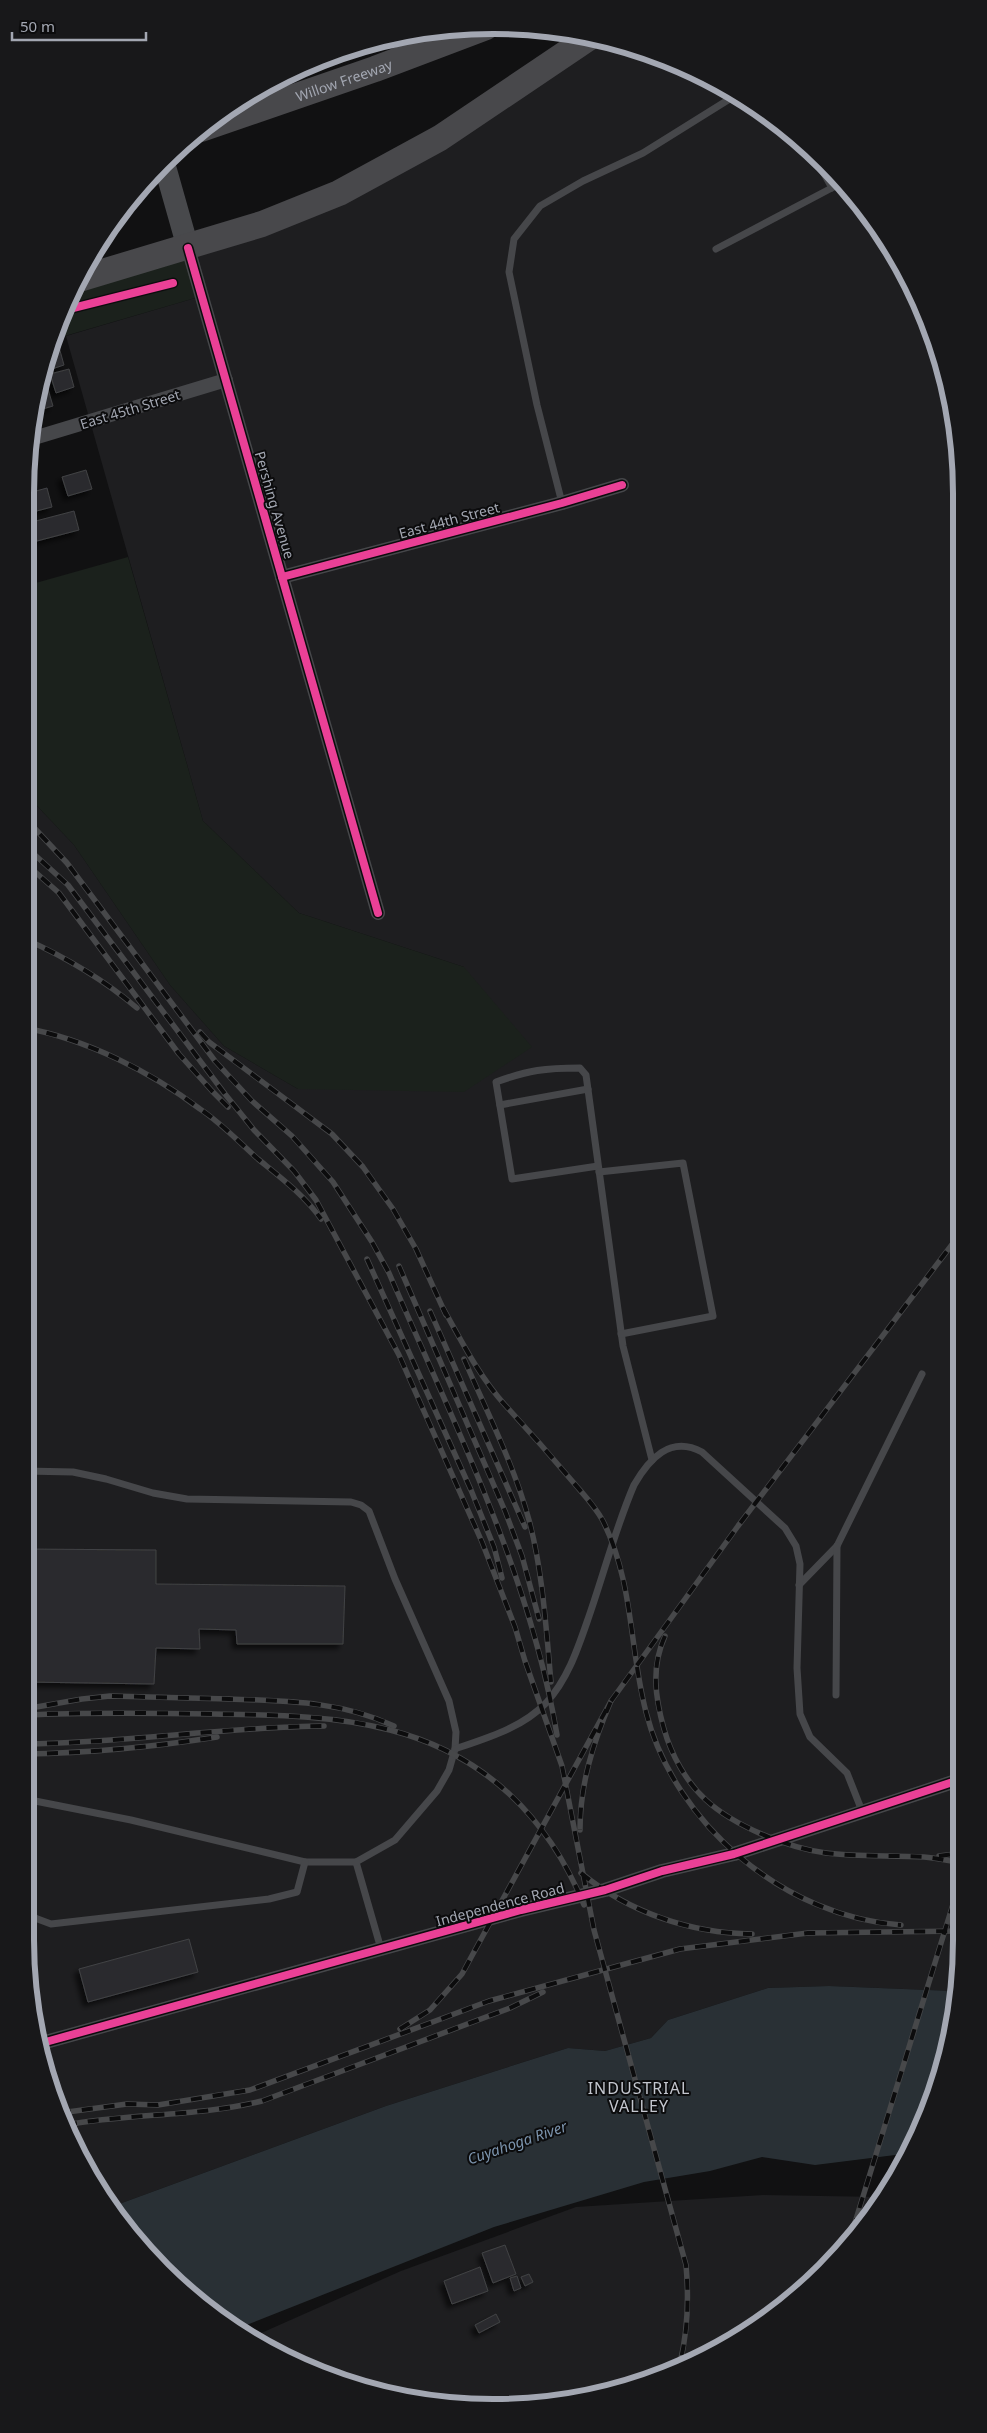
<svg xmlns="http://www.w3.org/2000/svg" width="987" height="2433" font-family="'Noto Sans',sans-serif">
<style>
.built{fill:#1e1e20}
.green{fill:#1b211c}
.water{fill:#293035}
.building{fill:#2c2c2d;stroke:#414245;filter:url(#shadow)}
.lines{fill:none;stroke-linecap:round;stroke-linejoin:round}
.service{stroke:#46474a;stroke-width:7}
.minor{stroke:#46474a;stroke-width:14}
.primary{stroke:#48494c;stroke-width:22}
.motorway{stroke:#48484b;stroke-width:26}
.rail-casing{stroke:#47484a;stroke-width:5.5}
.rail{stroke:#0c0c0d;stroke-width:4;stroke-dasharray:11;stroke-linecap:butt}
.cycleway-casing{stroke:#0c0c0d;stroke-width:11}
.cycleway{stroke:#ea4096;stroke-width:8}
.labels{text-anchor:middle;dominant-baseline:central;stroke-width:4;stroke-linejoin:round;paint-order:stroke}
.street-label{font-size:14px;fill:#a3a7b2;stroke:#0c0c0d}
.water-label{font-size:15px;font-style:italic;fill:#7b93ac;stroke:#0c0c0d}
.quarter-label{font-size:16px;letter-spacing:1px;fill:#c3c6ce;stroke:#0c0c0d}
.rim{fill:none;stroke:#a3a7b2;stroke-width:6}
</style>
<defs>
<filter id="shadow"><feDropShadow dx="-4.5" dy="4.5" stdDeviation="2.5" flood-color="#0009"/></filter>
</defs>
<rect width="100%" height="100%" fill="#111112"/>
<g class="built">
<path d="M590 37 644 50 754 104 846 185 914 287 958 432 962 1939 953 1991 829 1986 768 1988 668 2020 651 2038 605 2051 568 2048 386 2106 111 2207 88 2173 50 2090 25 1939V793L74 845 170 985 224 1046 298 1089 464 967 299 913 203 821 66 336 202 296 188 248 339 193Z"/>
<path d="M763 2195 880 2197 865 2225 803 2292 728 2345 585 2399 432 2404 343 2383 260 2345 250 2338 401 2271 576 2207Z"/>
</g>
<g class="green">
<path d="M188 248 202 296 51 340 79 279Z"/>
<path d="M128 557 203 821 299 913 464 967 532 1047 464 1092 298 1089 224 1046 170 985 74 845 25 793V586Z"/>
</g>
<path class="water" d="M829 1986 953 1991 937 2090 903 2154 815 2165 762 2157 710 2171 644 2182 494 2227 239 2328 141 2248 111 2207 386 2106 568 2048 605 2051 651 2038 668 2020 768 1988Z"/>
<g class="building">
<path d="M59 347 64 365 46 371 49 350Z"/>
<path d="M69 369 74 387 56 393 50 374Z"/>
<path d="M47 386 53 406 39 410 42 388Z"/>
<path d="M86 470 92 489 68 496 62 477Z"/>
<path d="M47 488 52 507 25 514V494Z"/>
<path d="M74 511 79 530 37 541 32 522Z"/>
<path d="M25 1549 156 1550V1584L345 1586 343 1644H237L236 1630 199 1629 200 1649 156 1648 154 1684 25 1682Z"/>
<path d="M189 1939 198 1972 88 2002 79 1969Z"/>
<path d="M505 2245 516 2274 493 2283 482 2253Z"/>
<path d="M480 2267 488 2291 452 2304 444 2281Z"/>
<path d="M529 2274 533 2282 525 2286 521 2277Z"/>
<path d="M517 2276 521 2288 514 2291 510 2278Z"/>
<path d="M496 2314 500 2322 479 2333 475 2325Z"/>
</g>
<g class="lines">
<g class="service">
<path d="M816 159 832 188"/>
<path d="M716 249 843 182"/>
<path d="M562 503 537 405 509 272 514 239 540 206 583 181 643 153 736 95"/>
<path d="M500 1105 588 1089"/>
<path d="M598 1166 512 1179 496 1082C529 1070 545 1068 580 1068L586 1075 623 1346 652 1460"/>
<path d="M599 1172 683 1163 713 1316 621 1334"/>
<path d="M25 1471 73 1472 106 1479 153 1493 187 1499 351 1502 361 1505 369 1511 395 1579 449 1701 456 1732 455 1749 449 1770 437 1791 395 1840 356 1862 381 1949"/>
<path d="M799 1585 837 1546 922 1374"/>
<path d="M836 1695 837 1546"/>
<path d="M455 1749C487 1738 522 1728 546 1703 567 1680 577 1651 587 1622 603 1577 615 1529 634 1485 649 1459 670 1435 702 1452L785 1528 796 1546 800 1564 797 1668 800 1714 810 1737 847 1773 862 1811"/>
<path d="M25 1799 131 1820 305 1862H356"/>
<path d="M25 1901 35 1918 51 1924 269 1899 297 1892 305 1862"/>
<path d="M25 1928 35 1918"/>
</g>
<g class="minor">
<path d="M188 248 378 913"/>
<path d="M34 438 226 380"/>
<path d="M282 577 562 503 622 485"/>
<path d="M42 2043 521 1910 605 1890 662 1871 734 1854 962 1779"/>
</g>
<path class="primary" d="M164 163 188 248"/>
<g class="motorway">
<path id="s1" d="M201 129 375 69 486 27"/>
<path d="M79 279 262 224 339 193 440 138 590 37"/>
</g>
<g class="rail-casing">
<g id="rail">
<path d="M25 818 67 863 215 1061 252 1101 292 1136 333 1182 372 1242 389 1273C453 1422 530 1573 557 1735"/>
<path d="M25 846 68 885 225 1094 254 1130 294 1171 316 1200 399 1355 482 1542 515 1627 525 1661 562 1766 594 1930 686 2265C689 2299 688 2330 680 2363"/>
<path d="M25 863 59 893 179 1054 212 1091 228 1107"/>
<path d="M25 939C65 957 103 979 137 1008"/>
<path d="M25 1028C86 1039 151 1072 200 1109 221 1123 239 1142 258 1159 280 1177 304 1195 321 1219"/>
<path d="M200 1032 209 1042 332 1134 363 1167 393 1209 416 1249 446 1315"/>
<path d="M367 1259 471 1490 494 1547 502 1578"/>
<path d="M399 1266 505 1511 522 1556 539 1619"/>
<path d="M443 1308C462 1342 479 1376 505 1405 528 1430 551 1456 573 1482 583 1494 595 1506 603 1521 634 1584 629 1647 646 1712 675 1825 785 1917 901 1925"/>
<path d="M430 1311 525 1527"/>
<path d="M464 1359C487 1412 514 1465 529 1520 543 1573 546 1628 551 1682"/>
<path d="M665 1636C651 1667 655 1697 664 1729 671 1754 686 1782 706 1800 734 1826 788 1848 826 1853 858 1857 892 1855 924 1857 937 1858 949 1861 962 1863"/>
<path d="M611 1701 738 1526 960 1234"/>
<path d="M25 1709 82 1699 110 1696C150 1697 189 1698 229 1699 286 1701 341 1701 394 1726"/>
<path d="M25 1715C88 1712 151 1713 214 1714 272 1715 333 1715 390 1730 484 1754 548 1817 584 1905"/>
<path d="M25 1744C125 1743 224 1727 324 1726"/>
<path d="M25 1754C89 1753 153 1747 217 1737"/>
<path d="M939 1856 962 1853"/>
<path d="M581 1873C630 1913 690 1933 752 1934"/>
<path d="M400 2029 430 2010 462 1974 611 1701C593 1743 580 1784 580 1830"/>
<path d="M60 2113 127 2104 158 2105 250 2090 489 2001 680 1949 808 1933 962 1931"/>
<path d="M66 2125C131 2113 197 2117 262 2101L510 2008 543 1992"/>
<path d="M853 2229 962 1875"/>
</g>
</g>
<use href="#rail" class="rail"/>
<g class="cycleway-casing">
<g id="cycleway">
<path d="M188 248 378 913"/>
<path d="M65 310 173 283"/>
<path d="M282 577 562 503 622 485"/>
<path d="M42 2043 521 1910 605 1890 662 1871 734 1854 962 1779"/>
</g>
</g>
<use href="#cycleway" class="cycleway"/>
</g>
<g class="labels">
<g class="street-label">
<text stroke="none"><textPath href="#s1" startOffset="151">Willow Freeway</textPath></text>
<text transform="translate(130 409) rotate(-17)">East 45th Street</text>
<text transform="translate(275 505) rotate(74)">Pershing Avenue</text>
<text transform="translate(449 520) rotate(-15)">East 44th Street</text>
<text transform="translate(500 1904) rotate(-15)">Independence Road</text>
</g>
<g class="water-label">
<text transform="translate(517 2142) rotate(-19)">Cuyahoga River</text>
</g>
<g class="quarter-label">
<text x="639" y="2088">INDUSTRIAL<tspan x="639" dy="18">VALLEY</tspan></text>
</g>
</g>
<path d="M0 0H987V2433H0ZM493 34H494A459 459 0 0 1 953 493V1940A459 459 0 0 1 494 2399H493A459 459 0 0 1 34 1940V493A459 459 0 0 1 493 34Z" fill="#18181a" fill-rule="evenodd"/>
<path class="rim" d="M493 34H494A459 459 0 0 1 953 493V1940A459 459 0 0 1 494 2399H493A459 459 0 0 1 34 1940V493A459 459 0 0 1 493 34Z"/>
<path d="M12 32v8h134v-8" fill="none" stroke="#a3a7b2" stroke-width="2.5"/>
<text x="20" y="32" font-size="15" fill="#a3a7b2" stroke="#0c0c0d" stroke-width="4" paint-order="stroke">50 m</text>
</svg>
